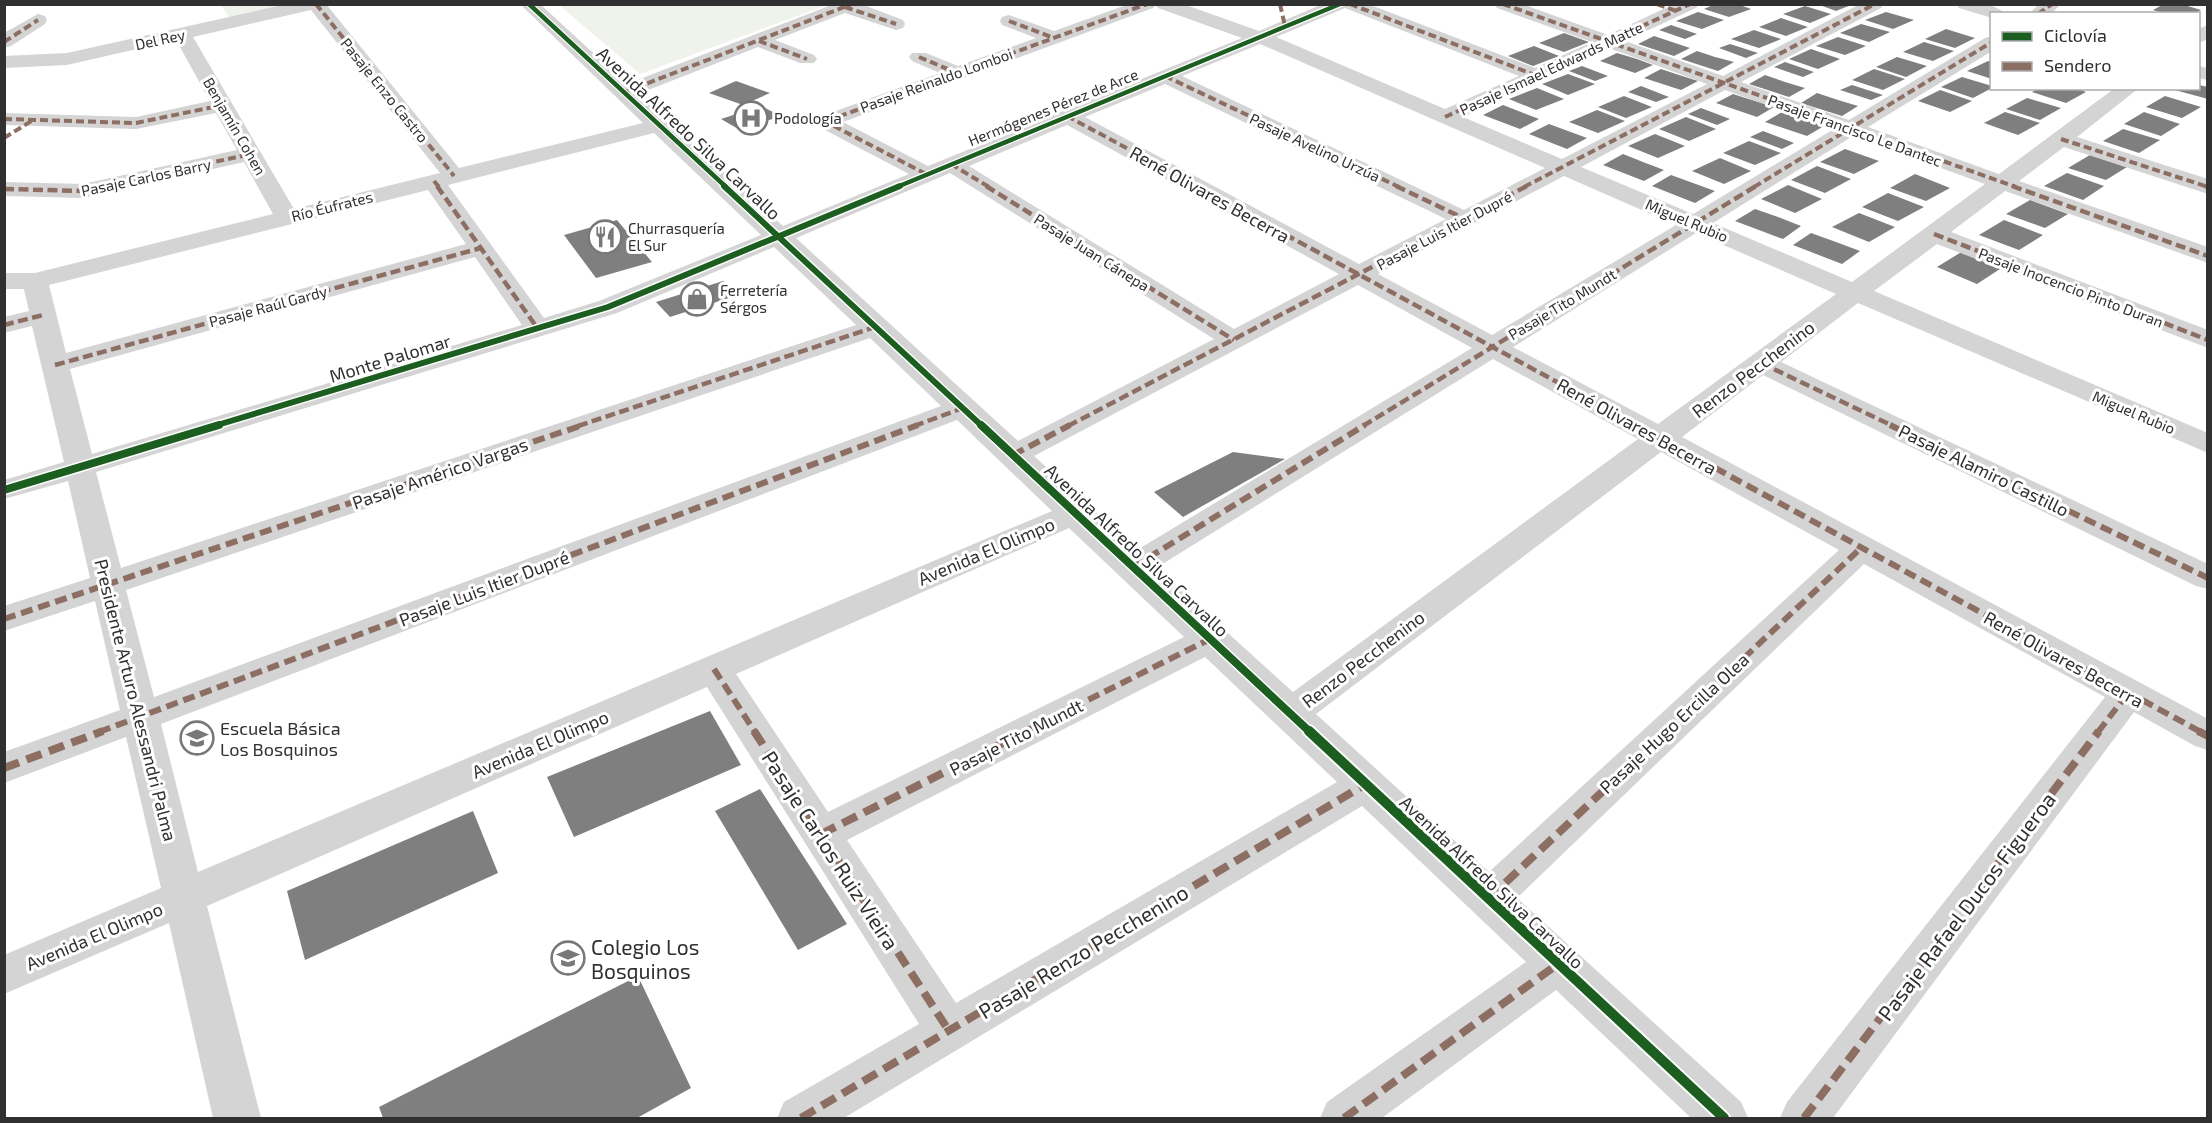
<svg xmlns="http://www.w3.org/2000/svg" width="2212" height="1123" font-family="'Exo 2',sans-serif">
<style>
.green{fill:#f0f2ec}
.building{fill:#7f7f7f}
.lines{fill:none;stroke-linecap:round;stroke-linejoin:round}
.minor{fill:#d4d4d4;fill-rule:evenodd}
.quiet-far3{stroke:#8d6e63;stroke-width:4;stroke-dasharray:8 4;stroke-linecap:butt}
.quiet-far2{stroke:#8d6e63;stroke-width:4.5;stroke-dasharray:10 4.5;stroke-linecap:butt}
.quiet-far1{stroke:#8d6e63;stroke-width:6;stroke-dasharray:12 6;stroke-linecap:butt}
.quiet{stroke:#8d6e63;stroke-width:8;stroke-dasharray:16 8;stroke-linecap:butt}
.cycleway-far3-casing{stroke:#fff;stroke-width:7}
.cycleway-far2-casing{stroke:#fff;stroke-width:9}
.cycleway-far1-casing{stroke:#fff;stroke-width:11}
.cycleway-casing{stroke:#fff;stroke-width:14}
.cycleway-far3{stroke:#1b5e20;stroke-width:4.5}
.cycleway-far2{stroke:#1b5e20;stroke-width:6}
.cycleway-far1{stroke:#1b5e20;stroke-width:8}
.cycleway{stroke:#1b5e20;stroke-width:10}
.labels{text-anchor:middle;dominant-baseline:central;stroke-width:6;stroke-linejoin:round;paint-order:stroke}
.far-street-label{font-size:15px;fill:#303030;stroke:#fff}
.far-poi-label{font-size:15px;fill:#303030;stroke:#fff;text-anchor:start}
.street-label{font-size:18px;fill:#303030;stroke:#fff}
.poi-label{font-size:18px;fill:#303030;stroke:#fff;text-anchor:start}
.near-street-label{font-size:21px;fill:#303030;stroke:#fff}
.near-poi-label{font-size:21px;fill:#303030;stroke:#fff;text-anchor:start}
</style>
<rect width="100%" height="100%" fill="#fff"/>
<g class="green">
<path d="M221 5H293L230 18Z"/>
<path d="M559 5H827L640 74Z"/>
</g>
<g class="building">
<path d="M1715 4H1737L1751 9 1729 17 1704 9Z"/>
<path d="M1817 4H1851V5L1836 11Z"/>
<path d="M2164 4H2181L2201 10 2194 14H2166L2153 10Z"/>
<path d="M1805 6 1831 14 1810 23 1783 14Z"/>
<path d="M1698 12 1724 20 1702 29 1676 21Z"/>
<path d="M1886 12 1914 20 1893 29 1865 20Z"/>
<path d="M1781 18 1808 27 1786 36 1759 27Z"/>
<path d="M1861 24 1890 32 1869 42 1840 33Z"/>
<path d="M1671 25 1697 34 1685 39 1659 30Z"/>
<path d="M1946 29 1975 38 1955 48 1925 39Z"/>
<path d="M1754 30 1781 39 1759 48 1731 39Z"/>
<path d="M1564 33 1589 42 1564 52 1539 43Z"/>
<path d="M1654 36 1690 48 1674 56 1638 44Z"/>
<path d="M1838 37 1866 46 1845 55 1816 46Z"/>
<path d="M1924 42 1954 51 1933 61 1903 52Z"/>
<path d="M1730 44 1758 53 1746 58 1719 48Z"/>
<path d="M1534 46 1559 56 1533 66 1508 56Z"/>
<path d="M1811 49 1840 59 1818 69 1789 59Z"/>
<path d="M1697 51 1715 57 1734 62 1718 71 1681 59Z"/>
<path d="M1617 53 1637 59 1653 65 1635 73 1600 61Z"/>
<path d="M1897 57 1927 66 1906 77 1876 67Z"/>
<path d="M1988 61 1992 62V79L1967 71Z"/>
<path d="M1785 62 1814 72 1803 77 1774 67Z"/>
<path d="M1582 66 1608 76 1595 81 1569 71Z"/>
<path d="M1661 69 1679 75 1698 81 1681 90 1644 78Z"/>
<path d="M1874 69 1905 79 1883 90 1852 80Z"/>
<path d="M1568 74 1595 84 1568 95 1542 84Z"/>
<path d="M1765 75 1785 82 1805 88 1789 97 1749 84Z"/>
<path d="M1962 77 1992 86V88L1973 98 1941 87Z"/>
<path d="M736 81 770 93 743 105 709 93Z"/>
<path d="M1852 85 1883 95 1871 100 1840 90Z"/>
<path d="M2199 85 2208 87V99L2171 89 2199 88Z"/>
<path d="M1641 86 1669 97 1656 102 1628 92Z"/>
<path d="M1537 88 1564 99 1536 110 1509 99Z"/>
<path d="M2039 88H2076L2086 92 2066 103 2032 92Z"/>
<path d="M1940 90 1972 101 1950 112 1918 101Z"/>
<path d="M1817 93 1838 100 1858 106 1842 116 1801 103Z"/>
<path d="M1733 94 1774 107 1757 117 1716 103Z"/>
<path d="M1624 96 1652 107 1626 118 1598 107Z"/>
<path d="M2165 96 2201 107 2182 118 2146 107Z"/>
<path d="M2027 98 2061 108 2040 120 2006 109Z"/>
<path d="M1503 105 1539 119 1520 129 1483 115Z"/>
<path d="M761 106 781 116 740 130 721 119Z"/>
<path d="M1701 108 1730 119 1717 125 1688 114Z"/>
<path d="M1597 110 1625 121 1598 133 1569 122Z"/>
<path d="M1782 112 1824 126 1807 136 1765 122Z"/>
<path d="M2005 112 2040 123 2018 135 1984 123Z"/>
<path d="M2144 112 2180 124 2161 136 2124 124Z"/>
<path d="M1686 117 1716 129 1689 141 1659 129Z"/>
<path d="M1549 124 1587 138 1567 149 1529 134Z"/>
<path d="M2123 129 2160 140 2139 153 2103 141Z"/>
<path d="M1763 131 1794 143 1782 149 1750 137Z"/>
<path d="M1655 134 1685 146 1658 158 1628 146Z"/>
<path d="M1749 141 1781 153 1755 165 1723 153Z"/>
<path d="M1845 149 1879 161 1854 174 1820 162Z"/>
<path d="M1623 154 1643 162 1664 170 1644 181 1603 165Z"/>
<path d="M2090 155 2127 167 2106 180 2068 168Z"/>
<path d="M1720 158 1751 171 1724 184 1692 171Z"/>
<path d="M1817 166 1851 179 1825 193 1791 180Z"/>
<path d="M2067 173 2104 186 2083 200 2044 186Z"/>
<path d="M1915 174 1950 188 1926 201 1890 188Z"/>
<path d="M1671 175 1715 191 1695 203 1652 186Z"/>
<path d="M1788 185 1822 199 1795 213 1761 199Z"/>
<path d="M1888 193 1924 207 1898 221 1862 207Z"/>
<path d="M2030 200 2068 214 2045 228 2006 214Z"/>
<path d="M1755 209 1778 217 1801 226 1783 239 1735 221Z"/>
<path d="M1859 213 1895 227 1869 242 1832 227Z"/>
<path d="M617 220 652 262 596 278 564 235Z"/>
<path d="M2004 220 2043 235 2019 250 1979 235Z"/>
<path d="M1811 233 1836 242 1860 251 1842 264 1793 245Z"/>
<path d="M1963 251 2003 267 1977 284 1937 267Z"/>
<path d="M723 281 738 295 670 317 656 302Z"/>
<path d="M1233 452 1285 459 1183 517 1154 492Z"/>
<path d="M710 711 741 765 574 837 547 777Z"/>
<path d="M760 789 847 924 798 950 715 811Z"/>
<path d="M473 811 498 873 305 960 287 891Z"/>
<path d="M638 976 691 1088 637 1118H383L379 1107Z"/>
</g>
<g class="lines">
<g class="minor">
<path d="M287 4H326L459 168 643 123 520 4H540L627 84 834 4H861L903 20 905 24 903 28 896 30 845 13 775 40 814 55 817 59 814 63H800L758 47 638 94 783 226 909 174 823 129 820 124 825 115 940 73 912 61 909 57 912 53H926L958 66 1036 38 1002 25 1000 21 1002 17 1009 15 1054 31 1129 4H1183L1259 31 1323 4H1368L1535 68 1592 42 1497 8 1494 4H1522L1608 35 1674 4H1699L1696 8 1625 41 1723 76 1860 4H1884L1881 8 1741 82 1849 120 1985 38 1992 36V51L1868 127 1999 174 2115 88H2139L2077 137 2208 179V194L2064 147 2019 181 2208 247V263L2005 191 1951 232 2208 330V348L1937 244 1874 291 2208 433V453L1858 303 1781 362 2208 564V589L2196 586 1763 375 1682 437 2208 719V750L2195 746 2134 712 1833 1118H1780L1787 1102 2105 697 1864 564 1517 898 1741 1102 1748 1118H1691L1556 990 1382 1118H1320L1327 1102 1526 962 1362 806 844 1118H777L784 1102 919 1024 707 687 207 906 261 1118H213L169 923 4 994V955L161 888 126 737 4 783V752L120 710 95 601 4 631V606L90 578 68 481 4 499V480L64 462 32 326 4 333V317L29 311 24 289H4V273H35L273 214 244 162 83 198 4 196V182L83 184 237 150 216 113 136 129 4 125V113L136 117 210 101 176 40 67 65 4 68V56L67 53ZM1156 5 1158 8 1242 38 928 166 843 122 1153 8ZM1345 8 1519 76 1445 109 1276 37ZM311 10 440 173 294 209 193 37ZM1260 44 1545 168 1464 210 1182 76ZM1609 48 1707 84 1562 159 1463 117ZM1165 84 1446 219 1359 264 1085 117ZM1725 90 1834 129 1693 214 1581 167ZM1067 125 1339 274 1234 329 969 166ZM654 133 761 235 599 301 544 318 448 185ZM1853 136 1985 184 1852 282 1713 223ZM950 173 1214 339 1018 441 796 238ZM1564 176 1676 225 1492 335 1378 274ZM428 190 466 244 66 353 49 285ZM1696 233 1836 294 1658 424 1513 347ZM774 247 856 325 121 568 96 472 617 313ZM475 257 522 325 92 454 70 369ZM1358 285 1472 348 1137 550 1034 456ZM870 338 941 406 154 697 126 590ZM1493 359 1638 439 1293 692 1156 568ZM957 420 1052 511 198 872 161 724ZM1661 452 1839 550 1489 872 1316 714ZM1069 528 1184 637 828 812 736 674ZM1205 657 1337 782 956 1003 847 840Z"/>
<path d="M1956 4C1971 4 1994 1 2005 14H1992V18L1959 8Z"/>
<path d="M2039 4H2061L2051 14H2029Z"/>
<path d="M38 14 45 16 47 20 45 24 11 46 4 48V33Z"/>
<path d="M2208 25V39L2198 43V29Z"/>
<path d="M2198 66 2208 68V80L2198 78Z"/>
</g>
<g class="quiet-far3">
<path d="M316 4 454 176"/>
<path d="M1280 4 1285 26"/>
<path d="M1350 4 1535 75"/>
<path d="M1503 4 2016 187"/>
<path d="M1657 4 1676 11"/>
<path d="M845 7 896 24"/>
<path d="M2038 14 2052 4"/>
<path d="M1009 21 1054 38"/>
<path d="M759 41 807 59"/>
<path d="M4 42 38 20"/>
<path d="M919 57 957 73"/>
<path d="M1165 76 1399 187"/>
<path d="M625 92 852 4"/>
<path d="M1067 116 1199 187"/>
<path d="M1445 117 1690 4"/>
<path d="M4 119 136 123 223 105"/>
<path d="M4 138 33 120"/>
<path d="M2061 139 2208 187"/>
<path d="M951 164 989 187"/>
<path d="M926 174 834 126 831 124 832 119 1147 4"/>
<path d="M434 181 439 187"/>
<path d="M99 187 251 154"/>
<path d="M1524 187 1875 4"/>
<path d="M1754 187 1992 42"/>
</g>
<g class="quiet-far2">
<path d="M437 186 538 329"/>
<path d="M986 186 1234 340"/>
<path d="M1196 186 1638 426"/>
<path d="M1396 186 1465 219"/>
<path d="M2012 186 2208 256"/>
<path d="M2205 186 2208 187"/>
<path d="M4 189 83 191 106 186"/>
<path d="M1934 234 2208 340"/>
<path d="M4 325 43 315"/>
<path d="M1761 363 1893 426"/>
<path d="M55 365 481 248"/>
<path d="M578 426 875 327"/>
<path d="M914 426 963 408"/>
<path d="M1068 426 1527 186"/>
<path d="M1363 426 1756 186"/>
</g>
<g class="quiet-far1">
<path d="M1636 425 2201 732"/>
<path d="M1890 425 2208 578"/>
<path d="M1013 455 1070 425"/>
<path d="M1133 567 1365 425"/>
<path d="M4 619 583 425"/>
<path d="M714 669 755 732"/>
<path d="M99 732 918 425"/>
<path d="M1024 732 1210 639"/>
<path d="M1665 732 1861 548"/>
<path d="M2098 732 2128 693"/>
</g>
<g class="quiet">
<path d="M754 731 949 1031"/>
<path d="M2198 731 2208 736"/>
<path d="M4 768 103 731"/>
<path d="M821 834 1027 731"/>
<path d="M1488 899 1667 731"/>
<path d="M801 1118 1366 784"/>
<path d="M1344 1118 1558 964"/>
<path d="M1804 1118 2099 731"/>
</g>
<g class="cycleway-far3-casing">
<g id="cycleway-far3">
<path d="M529 4 726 187"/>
<path d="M897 187 1340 4"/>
</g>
</g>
<g class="cycleway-far2-casing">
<g id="cycleway-far2">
<path d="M724 186 982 426"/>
<path d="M214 426 608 307 900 186"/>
</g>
</g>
<g class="cycleway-far1-casing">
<g id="cycleway-far1">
<path d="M981 425 1310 732"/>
<path d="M4 490 219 425"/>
</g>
</g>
<g class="cycleway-casing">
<path id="cycleway" d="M1309 731 1724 1118"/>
</g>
<use href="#cycleway-far3" class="cycleway-far3"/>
<use href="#cycleway-far2" class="cycleway-far2"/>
<use href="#cycleway-far1" class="cycleway-far1"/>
<use href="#cycleway" class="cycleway"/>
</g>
<defs>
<g id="hospital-ring" transform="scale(1.725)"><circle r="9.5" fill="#fff" stroke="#787878" stroke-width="1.5"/><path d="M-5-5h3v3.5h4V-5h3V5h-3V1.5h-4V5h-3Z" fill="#787878"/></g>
<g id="restaurant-ring" transform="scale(1.725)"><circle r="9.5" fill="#fff" stroke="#787878" stroke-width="1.5"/><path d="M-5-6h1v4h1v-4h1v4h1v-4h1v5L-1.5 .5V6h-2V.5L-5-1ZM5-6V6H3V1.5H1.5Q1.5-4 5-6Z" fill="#787878"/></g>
<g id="shop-ring" transform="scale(1.725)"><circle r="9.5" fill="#fff" stroke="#787878" stroke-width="1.5"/><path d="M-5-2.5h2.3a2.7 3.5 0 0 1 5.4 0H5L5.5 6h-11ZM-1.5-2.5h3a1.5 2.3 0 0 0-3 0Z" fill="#787878"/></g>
<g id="school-ring" transform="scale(1.725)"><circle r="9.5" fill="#fff" stroke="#787878" stroke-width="1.5"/><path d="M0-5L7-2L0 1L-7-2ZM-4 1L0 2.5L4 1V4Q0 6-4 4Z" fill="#787878"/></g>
</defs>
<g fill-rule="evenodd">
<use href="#hospital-ring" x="751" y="118"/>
<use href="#restaurant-ring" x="605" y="237"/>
<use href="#shop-ring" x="697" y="299"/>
<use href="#school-ring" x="197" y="738"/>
<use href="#school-ring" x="568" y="958"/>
</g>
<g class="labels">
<g class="far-street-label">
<text transform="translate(160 39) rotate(-12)">Del Rey</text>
<text transform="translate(1551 68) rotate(-25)">Pasaje Ismael Edwards Matte</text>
<text transform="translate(936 80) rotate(-20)">Pasaje Reinaldo Lomboi</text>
<text transform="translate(385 90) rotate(51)">Pasaje Enzo Castro</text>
<text transform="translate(1053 107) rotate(-22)">Hermógenes Pérez de Arce</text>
<text transform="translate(235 126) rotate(60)">Benjamín Cohen</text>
<text transform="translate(1855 130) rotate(20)">Pasaje Francisco Le Dantec</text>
<text transform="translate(1315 147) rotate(25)">Pasaje Avelino Urzúa</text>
<text transform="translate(146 177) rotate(-12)">Pasaje Carlos Barry</text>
<text transform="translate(332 206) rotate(-14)">Río Éufrates</text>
<text transform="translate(1687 220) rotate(23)">Miguel Rubio</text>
<text transform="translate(1444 230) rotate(-28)">Pasaje Luis Itier Dupré</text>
<text transform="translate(1092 252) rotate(32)">Pasaje Juan Cánepa</text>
<text transform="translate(2071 287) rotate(21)">Pasaje Inocencio Pinto Duran</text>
<text transform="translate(1562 304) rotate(-31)">Pasaje Tito Mundt</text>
<text transform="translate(268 306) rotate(-15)">Pasaje Raúl Gardy</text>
<text transform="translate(2134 412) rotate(23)">Miguel Rubio</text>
</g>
<g class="far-poi-label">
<text x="774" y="118">Podología</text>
<text x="628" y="228">Churrasquería<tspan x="628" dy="17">El Sur</tspan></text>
<text x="720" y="290">Ferretería<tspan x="720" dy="17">Sérgos</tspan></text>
</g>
<g class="street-label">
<text transform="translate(689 133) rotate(43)">Avenida Alfredo Silva Carvallo</text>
<text transform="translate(1210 194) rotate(29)">René Olivares Becerra</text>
<text transform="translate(390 358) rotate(-17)">Monte Palomar</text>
<text transform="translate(1753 369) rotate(-37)">Renzo Pecchenino</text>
<text transform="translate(1637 426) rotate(29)">René Olivares Becerra</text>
<text transform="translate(1984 470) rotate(26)">Pasaje Alamiro Castillo</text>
<text transform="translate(440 473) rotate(-19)">Pasaje Américo Vargas</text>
<text transform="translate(1137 550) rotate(43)">Avenida Alfredo Silva Carvallo</text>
<text transform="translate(986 551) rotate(-23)">Avenida El Olimpo</text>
<text transform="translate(484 588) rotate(-21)">Pasaje Luis Itier Dupré</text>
<text transform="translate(1363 659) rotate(-37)">Renzo Pecchenino</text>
<text transform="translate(2064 659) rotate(29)">René Olivares Becerra</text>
<text transform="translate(136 700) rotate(76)">Presidente Arturo Alessandri Palma</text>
<text transform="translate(1674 723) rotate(-43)">Pasaje Hugo Ercilla Olea</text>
<text transform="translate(1016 737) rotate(-27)">Pasaje Tito Mundt</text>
<text transform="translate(540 744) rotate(-23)">Avenida El Olimpo</text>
<text transform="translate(1492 882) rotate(43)">Avenida Alfredo Silva Carvallo</text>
<text transform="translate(94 936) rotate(-23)">Avenida El Olimpo</text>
</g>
<g class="poi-label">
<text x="220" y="728">Escuela Básica<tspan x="220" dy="21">Los Bosquinos</tspan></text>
</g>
<g class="near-street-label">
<text transform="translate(831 850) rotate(57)">Pasaje Carlos Ruiz Vieira</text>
<text transform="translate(1966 906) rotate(-53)">Pasaje Rafael Ducos Figueroa</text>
<text transform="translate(1083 951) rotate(-31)">Pasaje Renzo Pecchenino</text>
</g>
<g class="near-poi-label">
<text x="591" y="946">Colegio Los<tspan x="591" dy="24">Bosquinos</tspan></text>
</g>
</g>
<rect width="2212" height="1123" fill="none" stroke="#303030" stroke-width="12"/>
<rect x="1990" y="12" width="210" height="78" fill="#ffffff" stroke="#acacac" stroke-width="1.5"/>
<rect x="2002" y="32" width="30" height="9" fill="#1b5e20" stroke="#acacac" stroke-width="1.5"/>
<text x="2044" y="42" font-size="18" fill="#303030">Ciclovía</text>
<rect x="2002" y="62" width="30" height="9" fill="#8d6e63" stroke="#acacac" stroke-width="1.5"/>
<text x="2044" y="72" font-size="18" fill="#303030">Sendero</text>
</svg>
